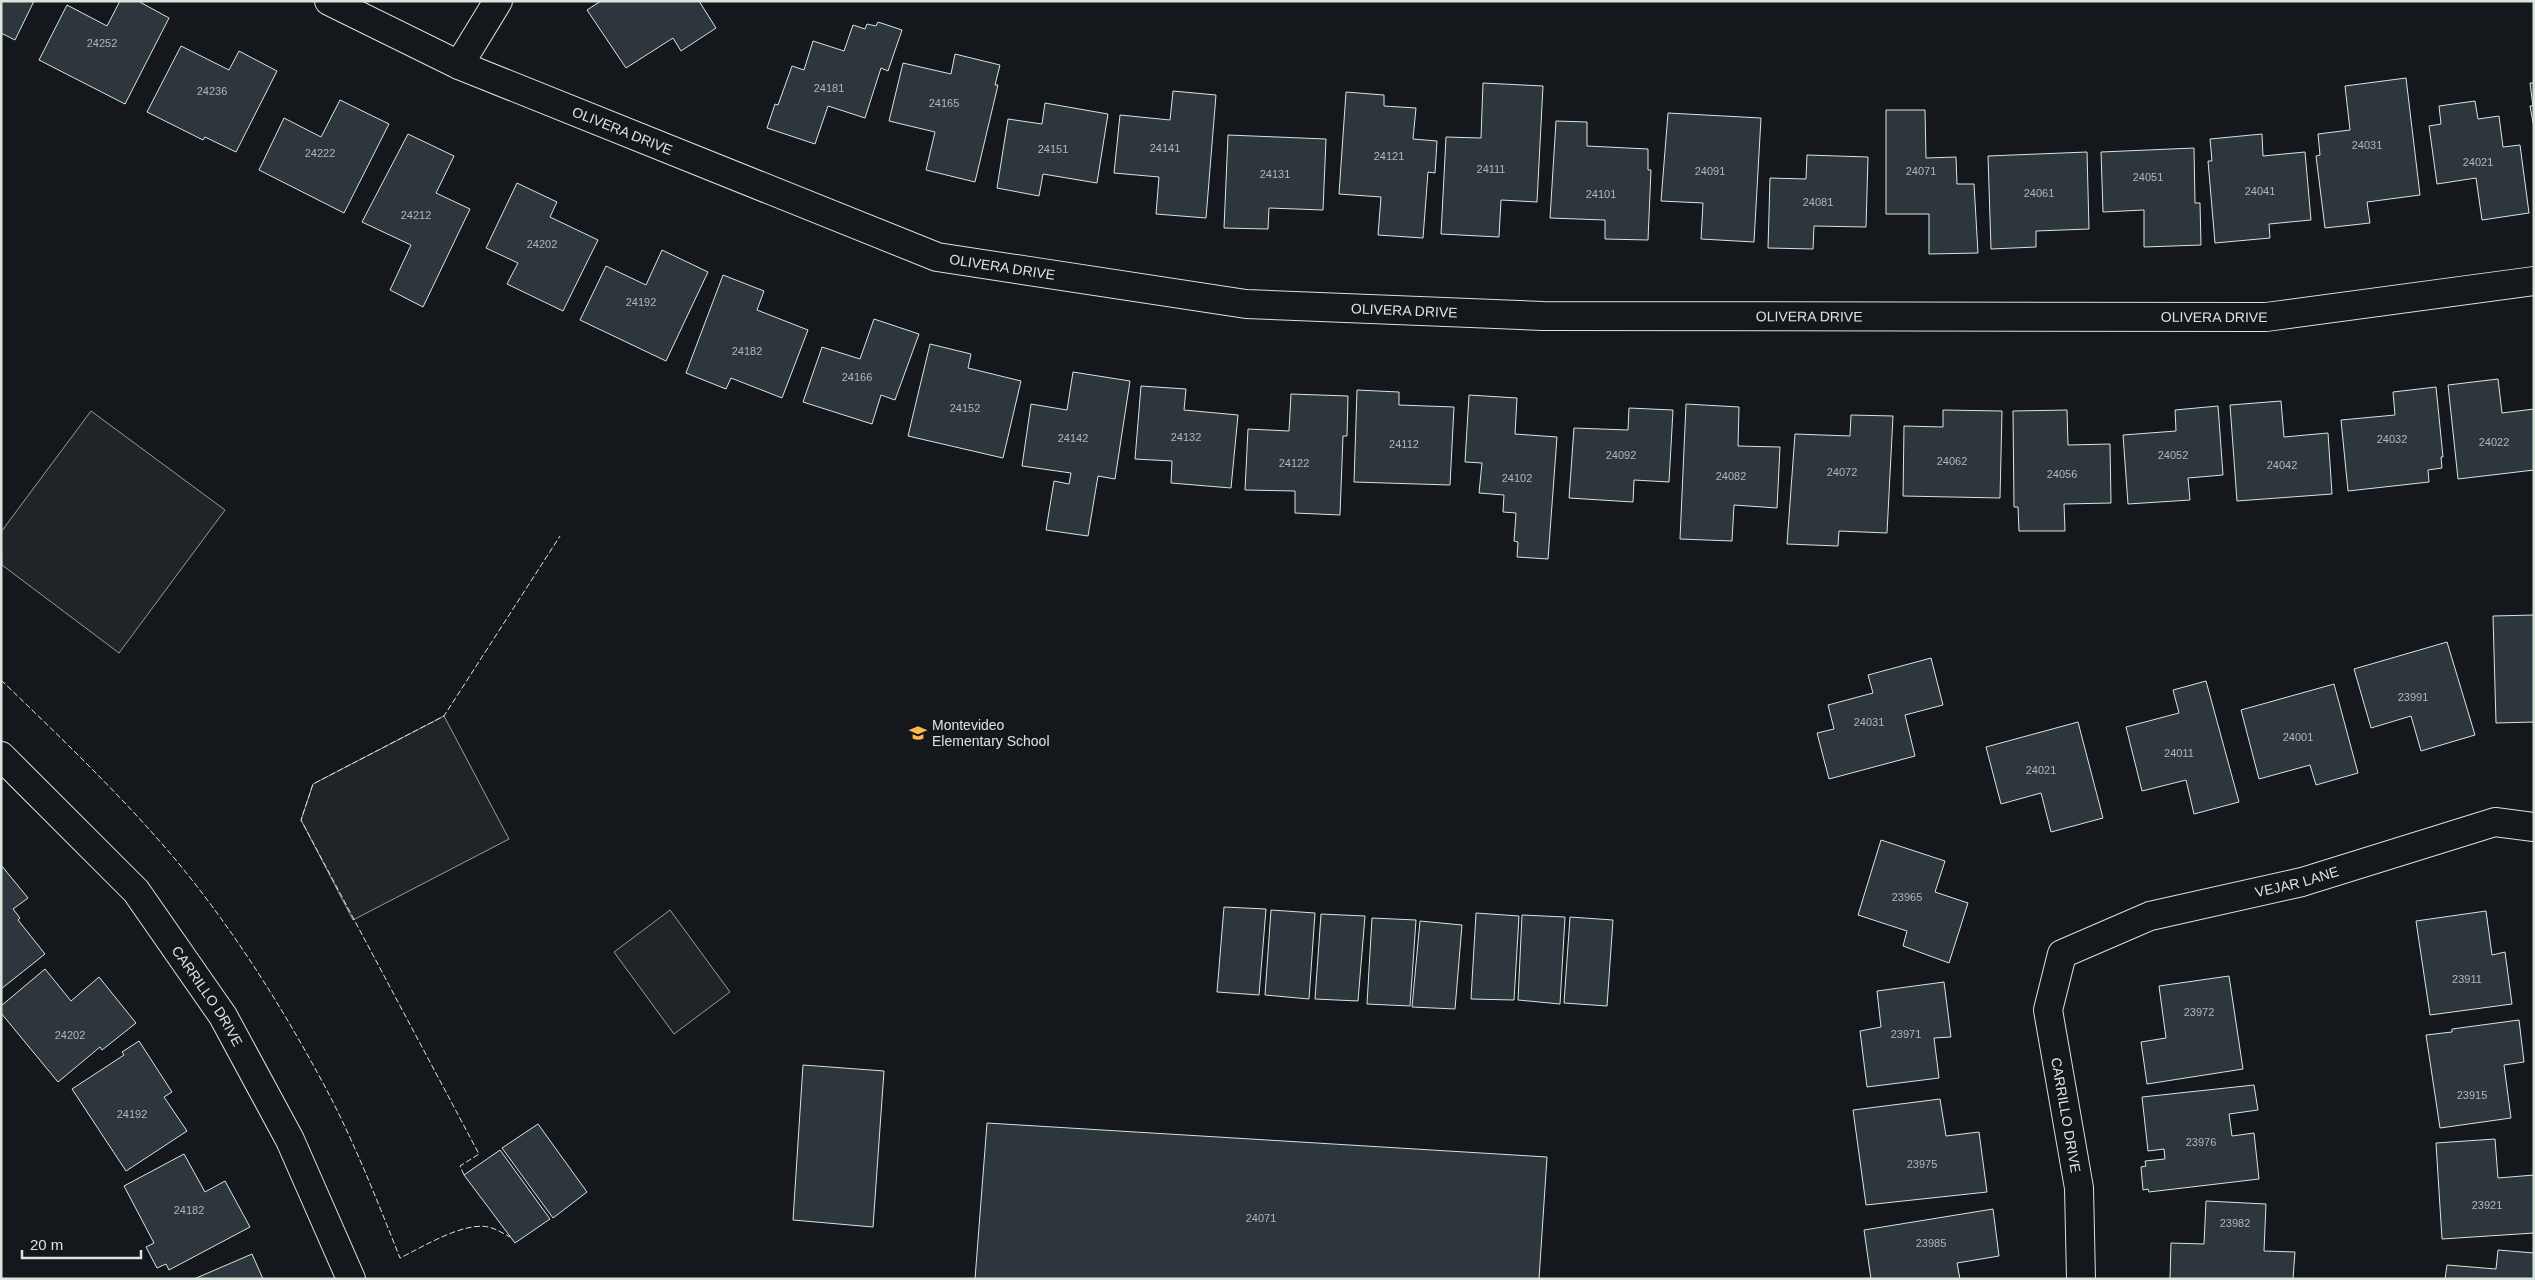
<svg xmlns="http://www.w3.org/2000/svg" width="2535" height="1280" font-family="Helvetica,sans-serif">
<style>
.green{fill:#202428;stroke:#939e99}
.building{fill:#2c363c;stroke:#d8e6dc}
.lines{fill:none;stroke-linecap:round;stroke-linejoin:round}
.minor-casing{stroke:#d8e6dc;stroke-width:30}
.minor{stroke:#14181c;stroke-width:28}
.fence{stroke:#d8e6dc;stroke-width:1;stroke-dasharray:6 2.5;stroke-linecap:butt}
.labels{text-anchor:middle;dominant-baseline:central;stroke-width:4;stroke-linejoin:round;paint-order:stroke}
.number-label{font-size:11px;fill:#adbab4}
.street-label{font-size:14px;fill:#d8e6dc;stroke:#14181c}
.poi-label{font-size:14px;fill:#d8e6dc;stroke:#14181c;text-anchor:start}
</style>
<rect width="100%" height="100%" fill="#14181c"/>
<g class="green">
<path d="M91 411 225 510 119 653 2 565 1 532Z"/>
<path d="M444 716 509 839 353 920 301 820 313 784Z"/>
<path d="M670 910 730 992 674 1034 614 952Z"/>
</g>
<g class="building">
<path d="M1 1H34L15 40 1 33Z"/>
<path d="M120 1H138L169 18 125 104 39 60 67 5 107 26Z"/>
<path d="M601 1H699L716 28 681 51 673 38 626 68 587 10Z"/>
<path d="M878 22 902 30 888 71 881 68 865 118 828 106 815 144 767 128 775 104 778 105 792 66 804 70 813 41 844 51 853 25 865 29 867 24 876 26Z"/>
<path d="M181 46 229 70 239 51 277 71 236 152 205 137 203 140 147 112Z"/>
<path d="M955 54 1000 65 995 85H998L975 182 926 170 935 132 889 121 903 63 951 74Z"/>
<path d="M2406 78 2420 195 2367 202 2370 223 2325 228 2316 156 2320 155 2318 134 2350 130 2345 86Z"/>
<path d="M1483 83 1543 86 1537 202 1501 200 1499 237 1441 234 1446 137 1481 138Z"/>
<path d="M2530 83H2534V128L2530 106H2533Z"/>
<path d="M1173 91 1216 95 1206 218 1156 214 1159 177 1114 173 1120 115 1170 120Z"/>
<path d="M1346 92 1384 95V106L1416 108 1413 139 1437 141 1435 173 1428 172 1423 238 1378 235 1381 197 1339 194Z"/>
<path d="M340 100 389 124 344 213 259 170 284 118 321 137Z"/>
<path d="M2475 101 2478 119 2499 116 2503 147 2520 145 2529 213 2482 220 2476 178 2437 184 2429 126 2441 124 2439 106Z"/>
<path d="M1045 103 1108 114 1097 183 1043 174 1039 196 997 188 1008 119 1042 124Z"/>
<path d="M1886 110H1925L1926 158 1956 157 1957 184H1974L1978 253 1929 254V214H1886Z"/>
<path d="M1668 113 1761 118 1754 242 1701 239 1703 203 1661 201Z"/>
<path d="M1556 121 1587 122V146L1648 149V170H1651L1648 240 1605 239V220L1550 218Z"/>
<path d="M408 134 454 156 436 193 470 209 423 307 390 290 411 245 362 222Z"/>
<path d="M2262 134 2263 156 2305 152 2311 220 2269 224 2270 238 2215 243 2208 161H2212L2210 139Z"/>
<path d="M1228 135 1326 139 1323 210 1269 208 1268 229 1224 228Z"/>
<path d="M2194 148 2195 203H2200L2201 245 2144 247V210L2103 212 2101 152Z"/>
<path d="M2087 152 2089 229 2036 231V247L1991 249 1988 156Z"/>
<path d="M1807 155 1868 157 1866 227 1814 226 1813 249 1768 248 1770 178 1806 179Z"/>
<path d="M517 183 557 202 550 217 598 240 563 311 507 284 518 263 486 248Z"/>
<path d="M662 250 708 272 666 361 580 320 606 266 646 285Z"/>
<path d="M723 275 764 291 757 310 808 330 782 398 731 378 726 389 686 373Z"/>
<path d="M874 319 919 334 895 400 881 395 872 424 803 402 822 347 860 359Z"/>
<path d="M930 344 971 354 968 368 1021 381 1003 458 908 436Z"/>
<path d="M1073 372 1130 381 1115 479 1098 476 1088 536 1046 530 1054 481 1069 484 1071 473 1022 466 1031 404 1067 410Z"/>
<path d="M2498 379 2502 413 2534 409V470L2458 479 2448 385Z"/>
<path d="M1141 386 1186 389 1184 410 1238 415 1231 488 1171 483 1172 461 1135 459Z"/>
<path d="M2436 387 2443 457H2441L2442 468 2428 470 2429 482 2348 491 2341 420 2395 415 2393 392Z"/>
<path d="M1357 390 1399 392V405L1454 407 1450 485 1354 482Z"/>
<path d="M1291 394 1348 396 1347 436H1343L1340 515 1295 513V491L1245 490 1248 429 1289 431Z"/>
<path d="M1469 395 1517 398 1515 434 1557 437 1548 559 1517 557 1518 542 1514 541 1516 513 1503 512 1504 495 1479 493 1482 463 1465 462Z"/>
<path d="M2281 401 2284 437 2328 433 2332 494 2237 501 2230 405Z"/>
<path d="M1686 404 1739 407 1738 446 1780 447 1777 508 1734 505 1732 541 1680 539Z"/>
<path d="M2218 406 2223 475 2188 478 2190 500 2128 504 2123 435 2176 431 2175 410Z"/>
<path d="M1629 408 1673 410 1669 482 1634 480 1633 502 1569 498 1574 428 1628 430Z"/>
<path d="M1943 410 2002 411 2000 498 1903 496 1904 426 1943 427Z"/>
<path d="M2067 410 2068 445 2110 444 2111 503 2064 504 2065 531H2019L2018 507H2014L2013 411Z"/>
<path d="M1851 415 1893 416 1887 533 1839 531 1838 546 1787 544 1795 434 1850 436Z"/>
<path d="M2534 615V722L2496 723 2493 616Z"/>
<path d="M2447 642 2475 735 2421 751 2411 716 2371 728 2354 669Z"/>
<path d="M1931 658 1943 705 1905 715 1915 756 1829 779 1817 733 1834 729 1828 705 1873 693 1868 675Z"/>
<path d="M2206 681 2239 802 2194 814 2186 780 2142 791 2126 727 2179 713 2173 690Z"/>
<path d="M2334 684 2358 773 2316 785 2310 765 2259 779 2241 710Z"/>
<path d="M2078 722 2103 818 2051 832 2041 793 2001 804 1986 747Z"/>
<path d="M1881 840 1945 861 1935 892 1968 903 1949 963 1903 946 1907 931 1858 915Z"/>
<path d="M1 865 28 898 13 909 20 918 18 920 45 954 1 989Z"/>
<path d="M1224 907 1266 909 1259 995 1217 992Z"/>
<path d="M1271 910 1315 913 1309 999 1265 995Z"/>
<path d="M2486 911 2492 955 2505 952 2512 1004 2430 1015 2416 921Z"/>
<path d="M1476 913 1519 916 1514 1000 1471 999Z"/>
<path d="M1321 914 1365 916 1358 1001 1315 999Z"/>
<path d="M1522 915 1565 917 1560 1004 1518 1000Z"/>
<path d="M1570 917 1613 920 1607 1006 1564 1003Z"/>
<path d="M1372 918 1416 920 1410 1006 1367 1004Z"/>
<path d="M1420 921 1462 925 1455 1009 1412 1007Z"/>
<path d="M45 969 71 1001 99 977 136 1023 102 1050 100 1047 58 1082 1 1013V1006Z"/>
<path d="M2229 976 2243 1069 2147 1084 2141 1042 2166 1038 2159 986Z"/>
<path d="M1944 982 1951 1037 1934 1038 1939 1078 1867 1087 1860 1031 1881 1027 1877 991Z"/>
<path d="M2519 1020 2524 1062 2504 1065 2511 1118 2440 1128 2426 1035 2452 1032V1029Z"/>
<path d="M139 1041 172 1092 164 1097 187 1131 126 1171 72 1089 124 1055 122 1052Z"/>
<path d="M803 1065 884 1071 873 1227 793 1220Z"/>
<path d="M2254 1085 2258 1110 2229 1114 2232 1136 2254 1133 2259 1179 2149 1192 2148 1189 2143 1190 2141 1167 2146 1166 2145 1161 2165 1159 2164 1149 2148 1151 2142 1097Z"/>
<path d="M1940 1099 1946 1136 1979 1132 1987 1192 1866 1205 1853 1110Z"/>
<path d="M987 1123 1547 1157 1539 1279H975Z"/>
<path d="M538 1124 587 1192 553 1218 502 1148Z"/>
<path d="M2495 1139 2498 1178 2534 1175V1233L2442 1239 2436 1143Z"/>
<path d="M500 1150 550 1219 515 1243 464 1175Z"/>
<path d="M184 1154 205 1192 225 1181 250 1227 169 1270 166 1264 157 1268 146 1247 154 1243 124 1186Z"/>
<path d="M2206 1201 2266 1204 2264 1251 2295 1252 2293 1279H2170L2171 1243 2204 1244Z"/>
<path d="M1993 1209 1999 1256 1957 1263 1960 1279H1871L1864 1230Z"/>
<path d="M2498 1250 2534 1253V1279H2445L2447 1265 2496 1269Z"/>
<path d="M252 1254 263 1279H194Z"/>
</g>
<g class="lines">
<g class="minor-casing">
<g id="minor">
<path id="s1" d="M329 1 459 65 937 257 1246 304 1543 316 2266 317 2534 281"/>
<path d="M459 65 498 1"/>
<path id="s2" d="M1 756 136 891 223 1016 290 1140 351 1279"/>
<path id="s3" d="M2081 1279 2079 1188 2048 1010 2062 954 2150 916 2302 882 2495 822 2534 827"/>
</g>
</g>
<use href="#minor" class="minor"/>
<g class="fence">
<path d="M1 680C61 738 121 795 175 859 229 924 276 997 317 1072 350 1131 375 1195 400 1258 423 1247 467 1219 492 1228 498 1230 504 1234 510 1237"/>
<path d="M464 1175 460 1166 479 1154 301 820 313 784 444 716 560 536"/>
</g>
</g>
<defs>
<g id="school-bare" transform="scale(1.35)"><path d="M0-5L7-2L0 1L-7-2ZM-4 1L0 2.5L4 1V4Q0 6-4 4Z" fill="#ffb74d" stroke="#14181c" stroke-width="2.5" paint-order="stroke"/></g>
</defs>
<g fill-rule="evenodd">
<use href="#school-bare" x="918" y="733"/>
</g>
<g class="labels">
<g class="number-label">
<text x="102" y="43">24252</text>
<text x="829" y="88">24181</text>
<text x="212" y="91">24236</text>
<text x="944" y="103">24165</text>
<text x="2367" y="145">24031</text>
<text x="1165" y="148">24141</text>
<text x="1053" y="149">24151</text>
<text x="320" y="153">24222</text>
<text x="1389" y="156">24121</text>
<text x="2478" y="162">24021</text>
<text x="1491" y="169">24111</text>
<text x="1710" y="171">24091</text>
<text x="1921" y="171">24071</text>
<text x="1275" y="174">24131</text>
<text x="2148" y="177">24051</text>
<text x="2260" y="191">24041</text>
<text x="2039" y="193">24061</text>
<text x="1601" y="194">24101</text>
<text x="1818" y="202">24081</text>
<text x="416" y="215">24212</text>
<text x="542" y="244">24202</text>
<text x="641" y="302">24192</text>
<text x="747" y="351">24182</text>
<text x="857" y="377">24166</text>
<text x="965" y="408">24152</text>
<text x="1186" y="437">24132</text>
<text x="1073" y="438">24142</text>
<text x="2392" y="439">24032</text>
<text x="2494" y="442">24022</text>
<text x="1404" y="444">24112</text>
<text x="1621" y="455">24092</text>
<text x="2173" y="455">24052</text>
<text x="1952" y="461">24062</text>
<text x="1294" y="463">24122</text>
<text x="2282" y="465">24042</text>
<text x="1842" y="472">24072</text>
<text x="2062" y="474">24056</text>
<text x="1731" y="476">24082</text>
<text x="1517" y="478">24102</text>
<text x="2413" y="697">23991</text>
<text x="1869" y="722">24031</text>
<text x="2298" y="737">24001</text>
<text x="2179" y="753">24011</text>
<text x="2041" y="770">24021</text>
<text x="1907" y="897">23965</text>
<text x="2467" y="979">23911</text>
<text x="2199" y="1012">23972</text>
<text x="1906" y="1034">23971</text>
<text x="70" y="1035">24202</text>
<text x="2472" y="1095">23915</text>
<text x="132" y="1114">24192</text>
<text x="2201" y="1142">23976</text>
<text x="1922" y="1164">23975</text>
<text x="2487" y="1205">23921</text>
<text x="189" y="1210">24182</text>
<text x="1261" y="1218">24071</text>
<text x="2235" y="1223">23982</text>
<text x="1931" y="1243">23985</text>
</g>
<g class="street-label">
<text stroke="none"><textPath href="#s1" startOffset="321">OLIVERA DRIVE</textPath></text>
<text stroke="none"><textPath href="#s1" startOffset="726">OLIVERA DRIVE</textPath></text>
<text stroke="none"><textPath href="#s1" startOffset="1131">OLIVERA DRIVE</textPath></text>
<text stroke="none"><textPath href="#s1" startOffset="1536">OLIVERA DRIVE</textPath></text>
<text stroke="none"><textPath href="#s1" startOffset="1941">OLIVERA DRIVE</textPath></text>
<text stroke="none"><textPath href="#s3" startOffset="576">VEJAR LANE</textPath></text>
<text stroke="none"><textPath href="#s2" startOffset="318">CARRILLO DRIVE</textPath></text>
<text transform="translate(2066 1115) rotate(80)">CARRILLO DRIVE</text>
</g>
<g class="poi-label">
<text x="932" y="725">Montevideo<tspan x="932" dy="16">Elementary School</tspan></text>
</g>
</g>
<rect width="2535" height="1280" fill="none" stroke="#d8e6dc" stroke-width="5"/>
<path d="M22 1250v8h119v-8" fill="none" stroke="#d8e6dc" stroke-width="2.5"/>
<text x="30" y="1250" font-size="15" fill="#d8e6dc" stroke="#14181c" stroke-width="4" paint-order="stroke">20 m</text>
</svg>
